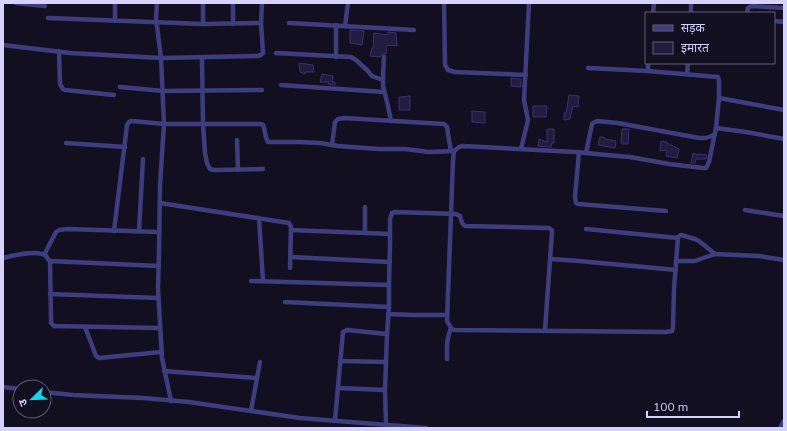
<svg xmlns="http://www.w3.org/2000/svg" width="787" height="431" font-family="Mulish,'Noto Sans Devanagari',sans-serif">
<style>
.building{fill:#231c41;stroke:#3b306c}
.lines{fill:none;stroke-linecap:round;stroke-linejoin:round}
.minor{stroke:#3e3d7e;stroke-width:4.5}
.tertiary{stroke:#3e3d7e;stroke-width:6}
</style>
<rect width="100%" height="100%" fill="#120f21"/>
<g class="building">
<path d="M350 30 364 31 362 45 350 43Z"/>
<path d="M388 32 396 33 397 46 387 45 386 54H383L380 57 370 56 372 48H373L374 33 388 35Z"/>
<path d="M299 63 313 65 314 72H305V74L300 72Z"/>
<path d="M322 74 333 76 332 82H335V85L328 84 329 82H320Z"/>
<path d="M511 78 521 79V87L511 86Z"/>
<path d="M569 95 579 96 578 107 573 106 570 119 564 120V113H566Z"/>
<path d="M410 96V110H399V97Z"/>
<path d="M533 106H547L546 117H533Z"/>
<path d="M472 111 485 112V123L472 122Z"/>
<path d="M547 129H554V143H552L551 147 538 146 539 139 547 142Z"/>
<path d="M622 129H629L628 144H621Z"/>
<path d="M600 137H604L605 139 616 141 615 148 598 145Z"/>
<path d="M661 141 667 142V143L679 149 677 158 666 156 667 150 660 151Z"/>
<path d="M693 153 698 155V154L707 155 706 159H696L695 163H691Z"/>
</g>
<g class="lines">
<g class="minor">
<path d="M16 3 45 6"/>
<path d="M157 3 156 18 161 58 164 124 160 185 159 251 158 288 162 358 171 401"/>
<path d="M203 3V24"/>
<path d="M233 3V24"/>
<path d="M444 3 445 62V65L448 70 455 72 526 75"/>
<path d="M653 13 654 3"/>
<path d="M691 13V3"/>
<path d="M747 13 748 8 751 6 784 8"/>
<path d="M48 18 203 24 261 23"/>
<path d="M115 21V3"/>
<path d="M774 21 784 22"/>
<path d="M289 23 414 30"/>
<path d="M336 25V57"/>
<path d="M345 26 348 3"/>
<path d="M3 45 70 53 161 58 258 56 261 55 263 53 261 23 262 3"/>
<path d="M59 51 60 84 63 89 65 90 114 95"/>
<path d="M276 53 351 57 356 60 367 70 372 76 383 80"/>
<path d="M384 57 383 76V86L388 106 391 121"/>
<path d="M202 58 203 124 205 153 207 163 210 169 214 170 263 169"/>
<path d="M588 68 648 71 718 77 719 81V98L784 110"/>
<path d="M648 71V63"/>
<path d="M687 74 688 63"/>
<path d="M281 85 384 92"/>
<path d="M120 87 163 91 262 90"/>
<path d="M716 128 719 98"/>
<path d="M237 140 238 170"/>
<path d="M66 143 125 147"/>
<path d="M332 145 335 122 338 119 344 118 444 124 447 127 449 140 451 151"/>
<path d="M521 149 528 120 524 100 529 3"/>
<path d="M579 152 575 197 576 203 578 204 666 211"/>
<path d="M586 153 592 124 593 123 597 121 618 123 699 138H706L714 135"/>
<path d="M160 203 289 223 291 227 290 268"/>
<path d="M745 210 784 216"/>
<path d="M259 218 263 281"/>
<path d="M586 229 678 238"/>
<path d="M291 230 390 234"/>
<path d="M114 231 127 125 129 122 132 121 164 124H261L263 125C266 131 264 136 268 142H300L320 143 338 146 378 149H405L429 152 454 151"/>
<path d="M139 231 143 159"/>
<path d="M365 233V207"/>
<path d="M715 254 699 241 695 239 681 235 678 237 674 289 673 328 672 331 666 332 454 330 451 328 447 321 453 161 454 151 459 147 463 146 576 152 607 155 630 157 669 164 703 168H706L709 162 716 128 746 132 784 139"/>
<path d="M44 255 56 232 59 230 68 229 159 232"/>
<path d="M291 257 390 262"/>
<path d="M3 258C12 256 38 249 46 256 46 256 49 261 50 261L51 318V323L54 326 160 328"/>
<path d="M551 259 579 261 676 270"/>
<path d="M50 261 159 266"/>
<path d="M676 261H695L715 254 759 256 784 260"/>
<path d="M251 281 389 285"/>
<path d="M50 294 158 298"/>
<path d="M285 302 389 307"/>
<path d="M388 314 414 315H447"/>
<path d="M85 327 96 356 99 358 161 352"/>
<path d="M447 359C447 347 446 340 451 328"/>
<path d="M340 361 386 362"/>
<path d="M164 371 257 378"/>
<path d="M3 387 20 389"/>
<path d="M338 388 385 390"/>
<path d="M44 392 73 395 144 398 189 402 300 418 426 428"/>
<path d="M251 411 260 362"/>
<path d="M335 420 343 332 347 330 387 334"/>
<path d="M386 424 385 390 387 334 389 307V285L390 243V219L392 213 395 212 456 214 460 216 462 223 465 226 549 228 552 230V232L545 330"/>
</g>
<path class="tertiary" d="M781 428 784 422"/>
</g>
<rect width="787" height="431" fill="none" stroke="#d6d2fc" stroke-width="8"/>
<rect x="645" y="12" width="130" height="52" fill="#120f21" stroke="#605d79"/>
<rect x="653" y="25" width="20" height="6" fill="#3e3d7e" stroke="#605d79"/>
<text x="681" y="32" font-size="12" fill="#d6d2fc">सड़क</text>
<rect x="653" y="42" width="20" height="12" fill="#231c41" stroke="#605d79"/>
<text x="681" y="52" font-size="12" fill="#d6d2fc">इमारत</text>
<g transform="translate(32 399) rotate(247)"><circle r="19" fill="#120f21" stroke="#605d79"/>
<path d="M0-3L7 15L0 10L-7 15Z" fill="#0ed9ec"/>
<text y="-6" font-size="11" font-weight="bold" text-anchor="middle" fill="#d6d2fc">उ</text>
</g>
<path d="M647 411v6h92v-6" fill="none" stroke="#d6d2fc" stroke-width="2"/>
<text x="653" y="411" font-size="12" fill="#d6d2fc" stroke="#120f21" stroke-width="3" paint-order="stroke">100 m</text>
</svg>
